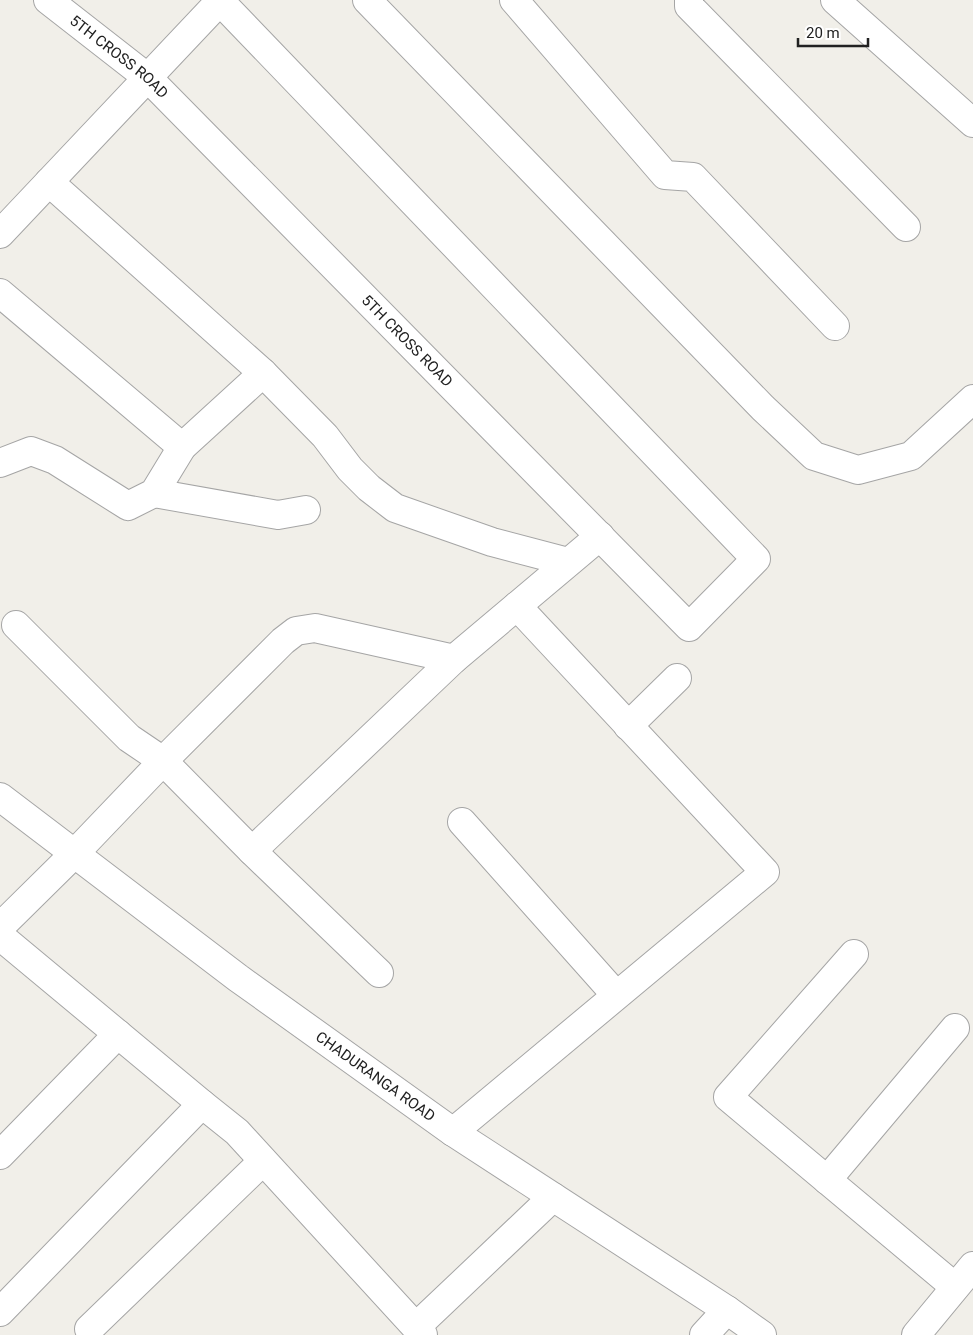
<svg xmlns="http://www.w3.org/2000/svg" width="973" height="1335" font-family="Roboto,sans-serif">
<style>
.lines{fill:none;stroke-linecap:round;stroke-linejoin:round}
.minor-casing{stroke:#a5a5a5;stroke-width:30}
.minor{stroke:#fff;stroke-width:28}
.labels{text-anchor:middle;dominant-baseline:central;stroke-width:5;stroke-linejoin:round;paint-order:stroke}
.street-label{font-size:15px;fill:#212121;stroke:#fff}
</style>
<rect width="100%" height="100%" fill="#f1efe9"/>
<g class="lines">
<g class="minor-casing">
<g id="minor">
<path id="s1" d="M48 0 148 78 689 627 756 559 219 0"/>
<path d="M367 0 763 408 814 456 858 470 911 456 973 399"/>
<path d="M514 0 665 175 693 177 835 326"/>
<path d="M689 0V6L906 227"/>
<path d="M835 0 973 123"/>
<path d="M49 182 263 373 325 436 350 469 369 488 395 508 492 542 568 562"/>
<path d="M0 234 221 0"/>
<path d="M0 293 182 447"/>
<path d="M0 463 31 451 55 460 128 506 154 493 182 447 263 373"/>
<path d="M154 493 278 515 306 510"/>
<path d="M16 625 129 738 163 761 283 641 296 631 315 628 454 659"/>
<path d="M628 726 677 678"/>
<path id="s2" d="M0 797 238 978 453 1132 727 1310 762 1335"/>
<path d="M462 822 616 995"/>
<path d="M252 851 379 973"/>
<path d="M0 927 74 854 163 761 252 851 454 659 600 536"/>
<path d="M0 936 202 1104 237 1132 423 1335"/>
<path d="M854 954 728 1097 955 1287"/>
<path d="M453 1132 765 872 517 606"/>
<path d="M0 1155 118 1034"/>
<path d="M827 1180 955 1028"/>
<path d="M0 1312 202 1104"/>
<path d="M416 1327 553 1197"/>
<path d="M89 1329 263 1161"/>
<path d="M704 1335 727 1310"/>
<path d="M916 1335 973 1266"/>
</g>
</g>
<use href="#minor" class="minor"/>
</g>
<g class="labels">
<g class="street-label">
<text stroke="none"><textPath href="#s1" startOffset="91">5TH CROSS ROAD</textPath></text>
<text stroke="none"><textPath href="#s1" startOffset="496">5TH CROSS ROAD</textPath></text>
<text stroke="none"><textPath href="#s2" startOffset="468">CHADURANGA ROAD</textPath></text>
</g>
</g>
<path d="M798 38v8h70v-8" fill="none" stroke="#212121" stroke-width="2.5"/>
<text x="806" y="38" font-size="15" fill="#212121" stroke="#ffffff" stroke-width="4" paint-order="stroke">20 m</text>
</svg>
